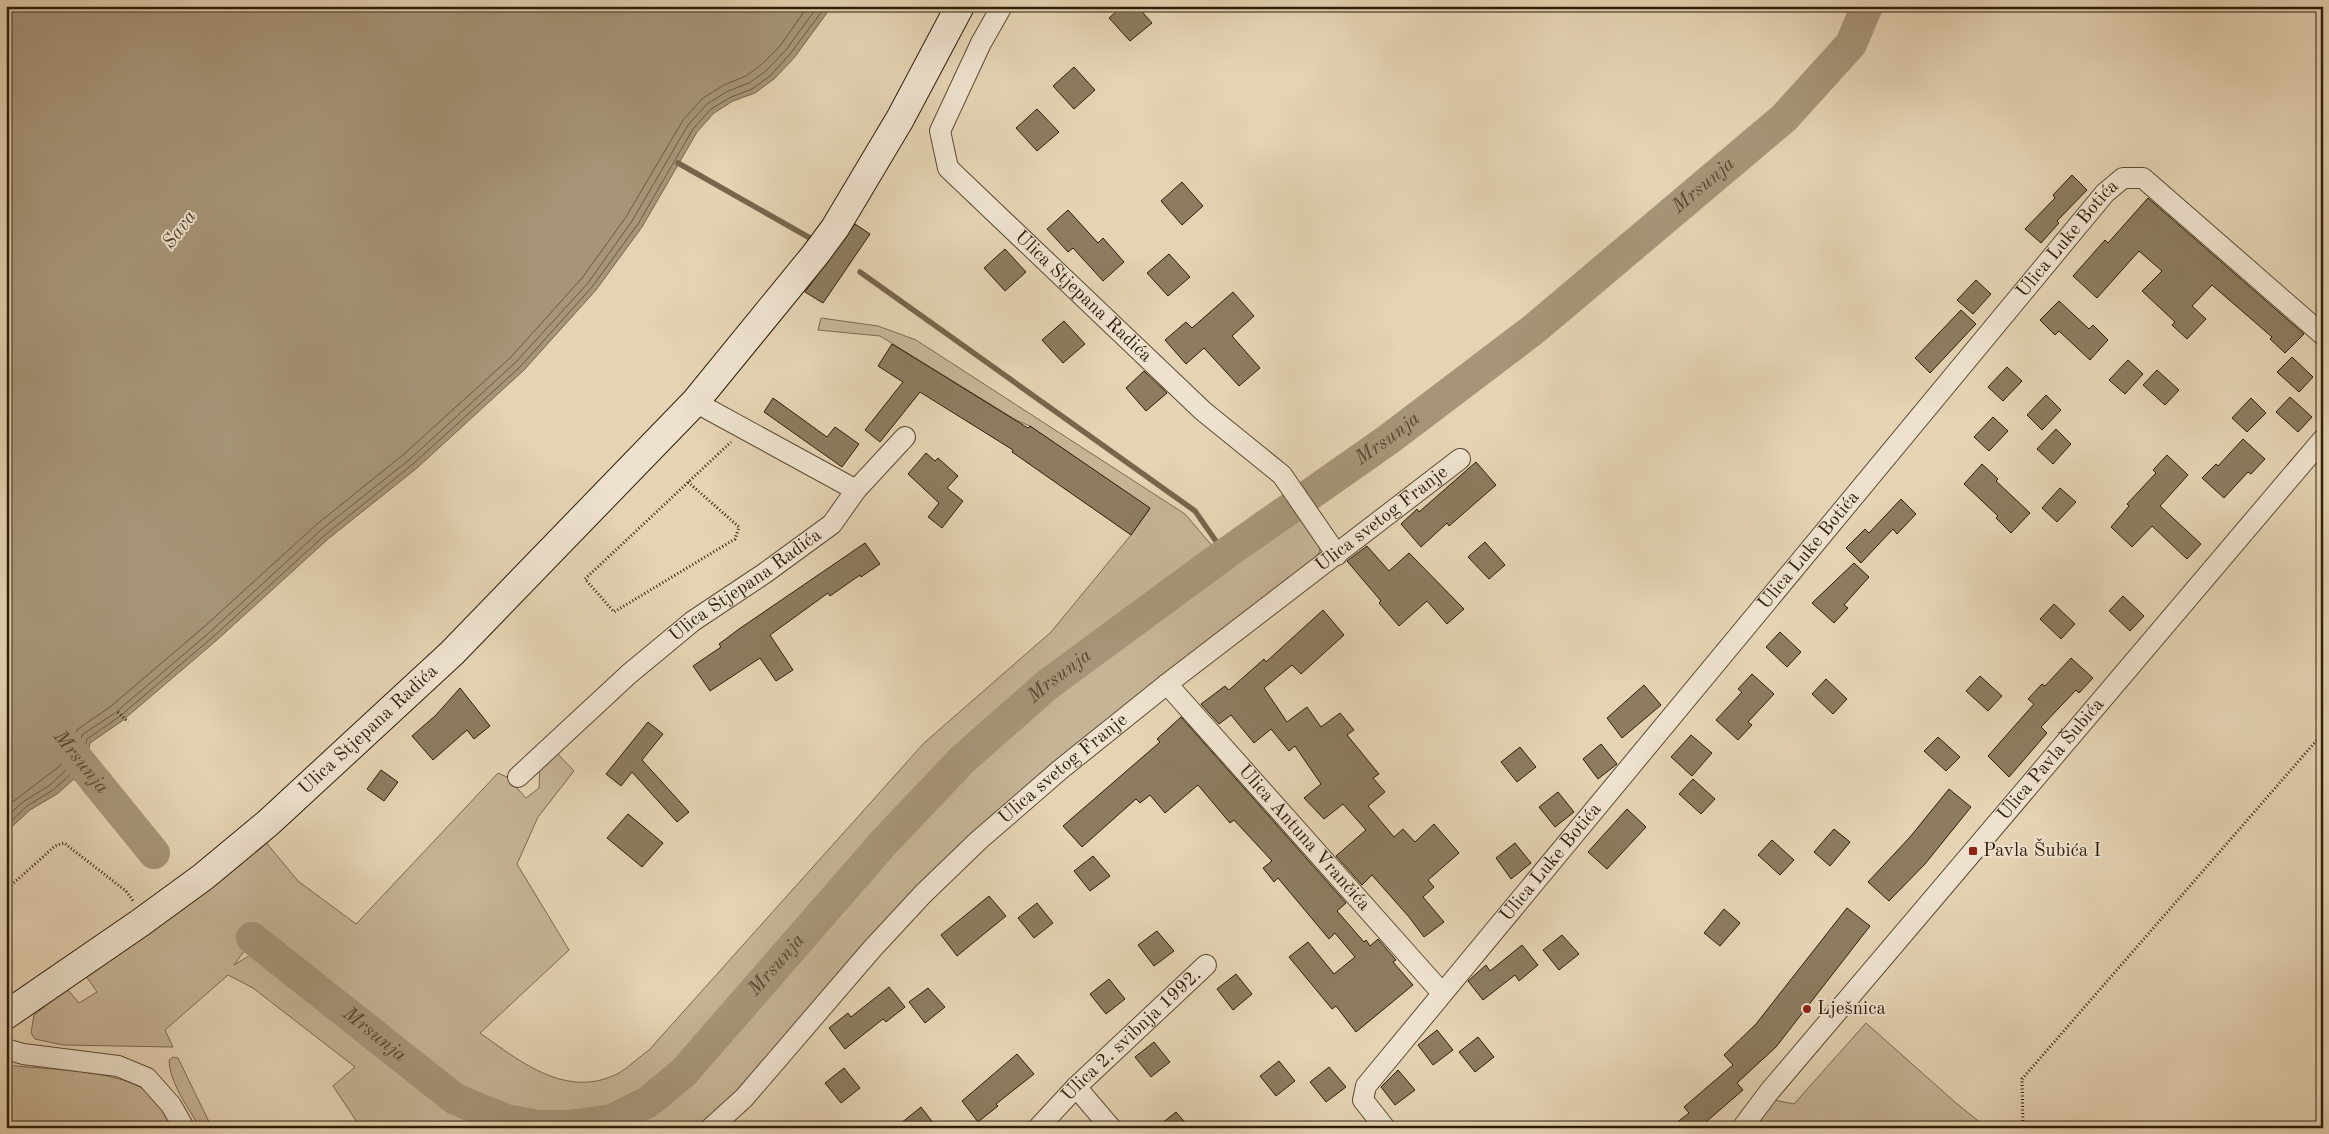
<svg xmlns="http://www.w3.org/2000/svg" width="2329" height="1134" font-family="'Old Standard TT',serif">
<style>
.green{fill:#c6b496;stroke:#7a6950}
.water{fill:#a79579;stroke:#77654c}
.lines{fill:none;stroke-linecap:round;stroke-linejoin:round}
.shore{stroke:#6a5a41;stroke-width:1}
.stream{stroke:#77654c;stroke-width:5.5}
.river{stroke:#a79579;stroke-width:32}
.building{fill:#8d7c61;stroke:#2e1e09}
.minor-casing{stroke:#5c4b34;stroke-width:22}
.secondary-casing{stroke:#2e1e09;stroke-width:30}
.path{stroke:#2e1e09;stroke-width:3;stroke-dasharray:1 2.5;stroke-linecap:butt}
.minor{stroke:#eee2ce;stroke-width:20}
.secondary{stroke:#eee2ce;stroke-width:28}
.poi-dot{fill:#8f2418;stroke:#eee2ce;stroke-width:2}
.labels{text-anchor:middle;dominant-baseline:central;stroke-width:4;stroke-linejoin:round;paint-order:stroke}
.street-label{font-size:19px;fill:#2e1e09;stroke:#eee2ce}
.poi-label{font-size:19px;fill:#2e1e09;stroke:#eee2ce;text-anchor:start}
.water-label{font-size:20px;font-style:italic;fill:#584830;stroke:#eee2ce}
</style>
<rect width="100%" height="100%" fill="#e5d3b3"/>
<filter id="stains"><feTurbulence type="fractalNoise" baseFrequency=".004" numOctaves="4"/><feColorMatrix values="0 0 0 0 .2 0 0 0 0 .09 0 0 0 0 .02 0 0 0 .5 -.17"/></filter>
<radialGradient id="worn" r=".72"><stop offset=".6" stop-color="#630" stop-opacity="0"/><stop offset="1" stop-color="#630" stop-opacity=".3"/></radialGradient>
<g class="green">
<path d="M821 318 878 326 916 340 1185 514 1214 548 1141 601 993 715 952 754 920 786 692 1046 655 1084 623 1103 593 1112 558 1115 489 1103 454 1085 402 1047 262 927 234 965 252 954 436 1102 490 1128H361L333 1086 355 1067 253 988 228 975 165 1030 173 1047 63 1045 35 1039 31 1033 34 1015 67 989 79 1003 97 992 86 976 264 840 298 881 356 924 498 773 507 777 526 798 539 788 540 765 555 751 574 771 538 817 517 864 569 950 480 1033C521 1062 567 1100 619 1073 629 1067 639 1057 649 1050L924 743 1051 632 1131 535 1150 509 1030 426 1016 420 880 336 818 330Z"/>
<path d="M1298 517 1318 542 1320 551 1313 562 1081 741 720 1112 698 1128H624L647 1117 686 1090 850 901 963 776 1053 699Z"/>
<path d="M1866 1023 1956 1103 1987 1128H1754L1774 1100 1794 1104Z"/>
<path d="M173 1057 178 1058 212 1128H200C188 1107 170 1084 169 1060Z"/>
<path d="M6 1065C41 1069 120 1070 146 1091 159 1101 166 1114 174 1128H6Z"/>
</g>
<path class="water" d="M6 6H832L794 58 774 79 755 93 733 101 714 113 697 132 642 227 596 290 524 370 417 468 328 539 217 640 122 721 90 743 85 766 75 778 57 794 30 810 6 832Z"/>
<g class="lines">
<g class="shore">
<path d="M6 807 61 765 68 757 71 740 78 729 110 707 205 626 316 525 404 454 511 357 582 278 626 217 683 120 703 98 724 85 746 76 761 65 780 46 808 6"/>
<path d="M6 817 23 802 50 785 66 770 75 760 78 743 83 734 115 713 210 632 321 530 409 460 516 362 588 283 632 221 688 125 707 104 728 91 749 83 766 71 786 50 818 6"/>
<path d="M6 826 27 806 53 790 71 774 81 763 87 739 119 717 214 636 325 535 413 464 520 367 592 287 638 224 693 129 711 109 731 97 752 89 770 76 790 54 826 6"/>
</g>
<g class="stream">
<path d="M678 163 817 242"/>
<path d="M860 272 1195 511 1225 554"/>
</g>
<g class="river">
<path id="s1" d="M6 671 154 853"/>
<path id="s2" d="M252 938 455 1099 506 1120 539 1126H569L612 1120 648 1102 684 1072 885 841 963 759 1047 685 1225 554 1389 439 1534 329 1784 118 1851 44 1867 6"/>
</g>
</g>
<g class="building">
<path d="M1123 6H1137L1152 23 1130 41 1109 18Z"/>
<path d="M1074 67 1095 90 1074 109 1053 86Z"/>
<path d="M1037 109 1059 132 1037 151 1016 128Z"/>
<path d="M2072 175 2087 190 2057 221 2059 223 2041 243 2025 229 2055 198 2053 195Z"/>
<path d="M1182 182 1203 206 1182 225 1161 201Z"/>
<path d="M2148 198 2304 334 2285 353 2270 339 2272 337 2212 285 2192 306 2206 319 2187 339 2172 325 2175 322 2142 291 2162 271 2139 251 2097 298 2073 276 2105 240 2108 243Z"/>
<path d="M1068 210 1098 243 1103 238 1124 262 1103 281 1073 248 1068 252 1047 229Z"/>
<path d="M855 224 870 234 823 303 805 292Z"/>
<path d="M1005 249 1026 272 1005 291 984 268Z"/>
<path d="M1169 254 1190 277 1168 296 1147 273Z"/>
<path d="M1976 280 1991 294 1973 314 1957 300Z"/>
<path d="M1233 292 1254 316 1232 336 1260 368 1239 386 1204 348 1186 364 1165 340 1186 322 1192 328Z"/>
<path d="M2059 301 2089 329 2093 325 2108 340 2090 360 2059 331 2055 335 2040 320Z"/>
<path d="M1961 310 1976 324 1930 373 1915 358Z"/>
<path d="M1064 321 1085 344 1063 363 1042 340Z"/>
<path d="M892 344 1028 428 1030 426 1150 508 1131 535 1012 452 1013 450 920 392 880 442 865 430 903 382 878 366Z"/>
<path d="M2292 357 2313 377 2299 392 2277 372Z"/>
<path d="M2128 360 2143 374 2125 394 2109 380Z"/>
<path d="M2007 367 2022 381 2003 401 1988 387Z"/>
<path d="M2157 370 2179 390 2165 405 2143 385Z"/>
<path d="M1144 371 1167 393 1146 411 1126 388Z"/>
<path d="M2046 395 2061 410 2042 430 2027 415Z"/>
<path d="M2290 397 2312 417 2298 432 2276 412Z"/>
<path d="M773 398 827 437 835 427 859 444 842 467 764 412Z"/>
<path d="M2251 398 2266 413 2247 432 2232 418Z"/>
<path d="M1993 417 2008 431 1989 451 1974 437Z"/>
<path d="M2056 429 2071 444 2053 464 2037 449Z"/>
<path d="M2243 439 2265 459 2251 474 2248 472 2224 498 2202 478 2216 464 2218 466Z"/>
<path d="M926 453 935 461 938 458 958 476 947 488 963 501 942 528 928 517 939 503 908 474Z"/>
<path d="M2167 455 2188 475 2160 506 2201 544 2187 559 2152 526 2132 547 2111 527 2129 506 2127 504 2156 473 2153 470Z"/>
<path d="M1476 462 1496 485 1449 526 1447 523 1421 547 1401 524 1417 509 1419 512Z"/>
<path d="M1982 464 1998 479 1996 481 2030 513 2011 533 1996 518 1998 516 1964 484Z"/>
<path d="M2060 488 2076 502 2057 522 2042 508Z"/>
<path d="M1901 499 1916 514 1897 534 1893 529 1861 563 1846 548 1865 529 1869 533Z"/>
<path d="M1485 542 1505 565 1489 579 1468 557Z"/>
<path d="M865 543 880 564 861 577 860 575 830 596 828 593 770 635 793 670 776 681 760 658 710 691 693 666 721 647 719 644 739 629Z"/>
<path d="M1367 546 1389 571 1409 553 1464 609 1447 624 1427 601 1399 626 1379 603 1381 601 1347 561Z"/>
<path d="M1854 563 1869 577 1844 605 1848 608 1834 623 1812 603Z"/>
<path d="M2123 596 2144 616 2130 631 2109 611Z"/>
<path d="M2054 604 2075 624 2061 639 2040 619Z"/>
<path d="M1323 610 1344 635 1301 674 1292 665 1264 688 1287 722 1307 707 1321 727 1340 713 1354 730 1347 735 1379 774 1373 778 1385 792 1368 806 1394 837 1403 829 1415 842 1434 824 1459 853 1428 880 1434 887 1423 897 1444 922 1424 937 1409 917 1372 875 1362 885 1336 856 1366 830 1343 804 1324 819 1304 798 1321 784 1295 746 1289 751 1271 729 1254 743 1231 715 1219 724 1201 704 1225 686 1229 690 1264 659 1266 662Z"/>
<path d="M1780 632 1801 652 1787 667 1766 647Z"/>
<path d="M2071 658 2093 678 2079 693 2076 690 2041 727 2047 733 2009 777 1988 756 2034 704 2028 699 2042 684 2045 686Z"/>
<path d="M1752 674 1774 694 1748 722 1752 725 1738 740 1716 720 1742 692 1738 689Z"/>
<path d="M1980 676 2002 696 1988 711 1966 691Z"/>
<path d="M1826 679 1847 699 1833 714 1812 694Z"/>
<path d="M1644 685 1661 705 1622 738 1607 718Z"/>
<path d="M460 688 490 726 474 739 467 730 433 760 412 736 436 715Z"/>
<path d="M1181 717 1346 903 1337 911 1364 942 1366 940 1370 946 1378 939 1396 960 1393 962 1413 985 1356 1032 1336 1006 1332 1009 1289 957 1308 942 1334 974 1355 957 1335 933 1329 939 1278 878 1274 882 1263 868 1272 861 1234 820 1230 823 1198 785 1165 813 1150 795 1140 803 1136 799 1082 847 1063 826 1160 742 1157 739Z"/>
<path d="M648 722 663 734 642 760 689 812 677 822 632 772 621 786 606 774Z"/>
<path d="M1691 735 1712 753 1692 776 1671 757Z"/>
<path d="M1938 737 1960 757 1946 771 1924 751Z"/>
<path d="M1601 744 1617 764 1598 779 1583 759Z"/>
<path d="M1520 747 1536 767 1517 782 1501 762Z"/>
<path d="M381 770 398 782 384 801 367 789Z"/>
<path d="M1693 779 1715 799 1701 814 1679 794Z"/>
<path d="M1949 789 1971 807 1925 864 1889 901 1868 882 1910 837Z"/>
<path d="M1558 792 1574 812 1555 827 1539 807Z"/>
<path d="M1627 809 1646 827 1607 869 1588 852Z"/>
<path d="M628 814 663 843 642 867 607 838Z"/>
<path d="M1834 829 1850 842 1830 866 1814 852Z"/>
<path d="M1772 840 1794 860 1780 875 1758 855Z"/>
<path d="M1515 843 1531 863 1511 879 1496 858Z"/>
<path d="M1093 856 1110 876 1090 891 1074 871Z"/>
<path d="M989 896 1006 916 957 956 941 935Z"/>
<path d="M1037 903 1053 923 1034 938 1018 918Z"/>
<path d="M1847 908 1870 926 1776 1047 1737 1083 1743 1090 1699 1128H1670L1689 1113 1684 1107 1733 1065 1724 1055 1756 1024Z"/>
<path d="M1724 909 1740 923 1720 946 1704 933Z"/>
<path d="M1157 931 1174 951 1154 966 1138 945Z"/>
<path d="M1562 935 1579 954 1559 970 1543 950Z"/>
<path d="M1522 945 1538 965 1519 981 1515 975 1483 1000 1468 981 1486 965 1490 971Z"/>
<path d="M1236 974 1252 994 1233 1010 1217 989Z"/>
<path d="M1109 979 1125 999 1106 1014 1090 994Z"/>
<path d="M889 987 905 1007 886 1022 883 1019 845 1049 829 1028 848 1013 851 1017Z"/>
<path d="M928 988 945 1007 925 1023 909 1002Z"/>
<path d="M1437 1030 1453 1050 1433 1065 1418 1045Z"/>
<path d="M1478 1037 1494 1057 1475 1072 1459 1052Z"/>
<path d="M1154 1042 1170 1062 1151 1077 1135 1057Z"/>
<path d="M1017 1054 1034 1074 996 1104 998 1106 978 1122 962 1101Z"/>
<path d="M1279 1061 1295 1081 1276 1096 1260 1076Z"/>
<path d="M1329 1067 1346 1087 1326 1102 1310 1082Z"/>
<path d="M844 1068 860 1088 841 1103 825 1083Z"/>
<path d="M1398 1070 1415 1090 1395 1105 1381 1087Z"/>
<path d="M921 1107 937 1128H895Z"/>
<path d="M1176 1112 1190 1128H1156Z"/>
</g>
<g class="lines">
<g class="minor-casing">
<g id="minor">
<path id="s3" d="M1002 6 981 43 940 131 948 168 1203 411 1282 475 1337 555"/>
<path d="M856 490 905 437"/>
<path id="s4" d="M1167 684 1442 993"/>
<path id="s5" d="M518 777 629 674 693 621 765 573 832 524 856 490 695 402"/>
<path d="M6 1049 23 1054 118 1066 147 1078 171 1105 184 1128"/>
<path d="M1076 1087 1111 1128"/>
<path id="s6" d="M711 1128 744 1098 872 949 923 894 979 840 1061 769 1167 684 1460 459"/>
<path id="s7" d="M1038 1128 1076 1087 1206 965"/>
<path id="s8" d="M1385 1128 1363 1100 1366 1086 2105 193 2123 178H2143L2323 335"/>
<path id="s9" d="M1742 1128 1769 1092 2323 439"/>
</g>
</g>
<g class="secondary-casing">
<g id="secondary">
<path id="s10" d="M6 1015 140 923 203 877 268 823 452 653 695 402 815 255 835 228 900 119 960 6"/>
</g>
</g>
<g class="path">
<path d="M688 482 739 527 735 539 614 612 585 579 731 442"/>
<path d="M118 712 128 722"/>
<path d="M6 890 55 846 64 843 126 891 134 902"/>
<path d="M2023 1128 2022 1079 2323 733"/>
</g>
<use href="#minor" class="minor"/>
<use href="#secondary" class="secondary"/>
</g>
<g class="poi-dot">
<rect x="1968" y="846" width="10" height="10" rx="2.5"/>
<circle cx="1807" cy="1009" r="5"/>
</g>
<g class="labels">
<g class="street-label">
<text stroke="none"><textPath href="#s8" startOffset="1150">Ulica Luke Botića</textPath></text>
<text stroke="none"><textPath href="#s3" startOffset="364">Ulica Stjepana Radića</textPath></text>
<text stroke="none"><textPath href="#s6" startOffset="909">Ulica svetog Franje</textPath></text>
<text stroke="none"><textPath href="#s8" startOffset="745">Ulica Luke Botića</textPath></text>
<text stroke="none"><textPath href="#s5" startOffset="298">Ulica Stjepana Radića</textPath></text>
<text stroke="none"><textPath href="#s10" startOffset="462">Ulica Stjepana Radića</textPath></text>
<text stroke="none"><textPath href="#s9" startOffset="481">Ulica Pavla Šubića</textPath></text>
<text stroke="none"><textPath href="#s6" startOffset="504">Ulica svetog Franje</textPath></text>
<text stroke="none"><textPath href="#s4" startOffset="206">Ulica Antuna Vrančića</textPath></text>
<text stroke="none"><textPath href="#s8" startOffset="340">Ulica Luke Botića</textPath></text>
<text stroke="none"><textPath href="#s7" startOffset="132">Ulica 2. svibnja 1992.</textPath></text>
</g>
<g class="poi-label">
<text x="1983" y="851">Pavla Šubića I</text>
<text x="1817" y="1009">Lješnica</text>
</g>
<g class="water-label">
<text stroke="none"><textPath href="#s2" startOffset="1865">Mrsunja</textPath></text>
<text transform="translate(180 230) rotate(-53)">Sava</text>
<text stroke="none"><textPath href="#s2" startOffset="1460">Mrsunja</textPath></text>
<text stroke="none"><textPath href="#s2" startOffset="1055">Mrsunja</textPath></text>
<text stroke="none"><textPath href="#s1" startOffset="118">Mrsunja</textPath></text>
<text stroke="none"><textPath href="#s2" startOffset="650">Mrsunja</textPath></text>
<text stroke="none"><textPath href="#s2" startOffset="156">Mrsunja</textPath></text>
</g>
</g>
<rect width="2329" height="1134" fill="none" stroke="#e5d3b3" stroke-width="25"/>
<rect x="8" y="8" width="2314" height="1119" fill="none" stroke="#2e1e09" stroke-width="2.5"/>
<rect x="12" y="12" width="2304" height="1109" fill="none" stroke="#2e1e09"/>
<rect width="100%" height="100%" filter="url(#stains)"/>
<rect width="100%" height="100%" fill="url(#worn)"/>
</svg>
